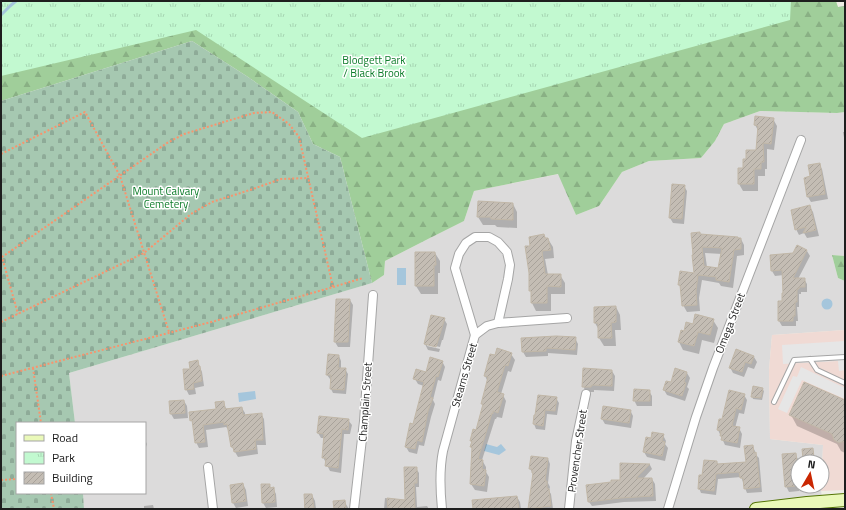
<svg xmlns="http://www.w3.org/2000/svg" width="846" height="510" font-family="'Titillium Web',sans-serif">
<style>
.residential{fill:#dcdbdb}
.commercial{fill:#f0dad4}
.forest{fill:url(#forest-firs)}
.cemetery{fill:url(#cemetery-stones)}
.park{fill:url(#park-tufts)}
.parking{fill:#e6e6e6}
.water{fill:#a5c6dc}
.shadow{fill:#0003;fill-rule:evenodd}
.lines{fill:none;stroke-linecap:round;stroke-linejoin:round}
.stream{stroke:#a5c6dc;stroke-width:3}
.building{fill:url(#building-hatch);stroke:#c1b7a7;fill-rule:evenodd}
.lane-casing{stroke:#a5a5a5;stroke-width:6}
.street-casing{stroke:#a5a5a5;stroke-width:10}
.secondary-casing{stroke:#547506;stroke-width:14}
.path{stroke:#f8946d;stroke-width:2;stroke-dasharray:2 2;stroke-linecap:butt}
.lane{stroke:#fff;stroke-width:4}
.street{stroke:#fff;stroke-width:8}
.secondary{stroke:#eaf9b9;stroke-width:12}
.labels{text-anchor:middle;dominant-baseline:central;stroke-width:3;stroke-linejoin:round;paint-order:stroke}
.park-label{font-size:11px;fill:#0d7c2a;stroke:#fff}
.street-label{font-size:11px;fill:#1e1e1e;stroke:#fff}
</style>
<defs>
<pattern id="forest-firs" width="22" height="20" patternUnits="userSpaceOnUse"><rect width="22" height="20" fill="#a0ce9a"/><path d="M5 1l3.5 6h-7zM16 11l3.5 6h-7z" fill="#89b084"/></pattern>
<pattern id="cemetery-stones" width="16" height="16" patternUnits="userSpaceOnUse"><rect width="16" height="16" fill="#a6c8b1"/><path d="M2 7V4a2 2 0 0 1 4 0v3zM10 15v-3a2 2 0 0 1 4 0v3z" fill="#8eab98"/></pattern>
<pattern id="park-tufts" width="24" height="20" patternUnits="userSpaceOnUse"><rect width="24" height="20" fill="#c2f9d0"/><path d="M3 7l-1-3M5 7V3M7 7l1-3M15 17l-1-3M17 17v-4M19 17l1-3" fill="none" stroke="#a6d5b2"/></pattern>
<pattern id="building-hatch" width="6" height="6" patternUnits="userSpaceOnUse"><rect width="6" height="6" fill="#c4bdb4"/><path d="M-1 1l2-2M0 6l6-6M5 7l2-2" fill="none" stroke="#a8a29a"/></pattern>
</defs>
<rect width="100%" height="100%" fill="#efeee5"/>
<path class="residential" d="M760 111 837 113 845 112V256L832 255 838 278 845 281V330L772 335 769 370 770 439 823 445 822 471V462H798V486H821L822 509H84L83 493H145V423H75L69 373 372 283 384 275 385 261 428 239 464 221 474 191 559 174 576 215 599 206 622 172 649 161 701 158 715 141 724 124Z"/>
<path class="commercial" d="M845 330V490L821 491 823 445 770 439 769 370 772 335Z"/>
<g class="forest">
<path d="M1 1H836L838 7 845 6V112L837 113 760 111 724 124 715 141 701 158 649 161 622 172 599 206 576 215 558 174 474 191 464 221 428 239 385 261 384 275 372 283 340 157 313 144 298 112 248 77 192 41 1 101Z"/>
<path d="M832 255 845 256V281L838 278Z"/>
</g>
<path class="cemetery" d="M192 41 248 77 298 112 313 144 340 157 372 283 69 373 75 423H17V493H83L84 509H1V101Z"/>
<path class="park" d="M1 1H791L790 20 362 138 196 30 1 76Z"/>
<g class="parking">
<path d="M845 341V370L839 371 838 361 783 364 782 345Z"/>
<path d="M801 367 845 388V399L802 380 787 413 778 409 793 376 797 377Z"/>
</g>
<g class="water">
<rect x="397" y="268" width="9" height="17"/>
<circle cx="827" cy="304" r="5.5"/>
<path d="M255 391 256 399 239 402 238 393Z"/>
<path d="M486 444 497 447 501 444 506 450 499 455 484 451Z"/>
</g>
<g class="shadow">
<path d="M773 119 777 126 774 150 767 149V169H765V176H758V191H743L739 184 747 160 757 151 759 132 755 125Z"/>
<path d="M843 132H845V143Z"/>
<path d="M819 164 822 169 828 199 811 202 808 197 805 178 811 177Z"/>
<path d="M684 186 687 191 684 224 673 223 670 218Z"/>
<path d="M513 204 517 212V228L497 227 495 225H483L478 217Z"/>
<path d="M810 207 813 212 819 236 807 238 804 233 799 235 796 229Z"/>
<path d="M700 233 701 235 741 239 744 245V255L737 256 733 288 721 286 719 283 702 280 699 298 700 311 687 312 683 305 682 289 679 285 695 274ZM705 253 722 254 719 269 707 267Z"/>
<path d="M544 235 546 239H548L553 247 554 258 545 259 548 275H560L565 283V294H551V311H536L532 303V294L530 290 531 246Z"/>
<path d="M807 251 810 256 798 279H804L807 284V292H801V294H799V307H797L798 321H796V326H782L779 321 783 302 784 275 775 276 772 271 794 254Z"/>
<path d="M435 253 440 261V273H438V294H421L416 286Z"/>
<path d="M350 300 353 305 350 347H338L335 342Z"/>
<path d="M616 307 620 315 621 330H615L616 346H604L599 338V330L595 323V308Z"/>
<path d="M431 316 444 319 447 324 443 340H442L440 347 427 344V346L440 349 439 352 428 350 425 344Z"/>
<path d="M713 320 718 328 714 343 702 340 699 354 683 350 679 342 685 332 694 325Z"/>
<path d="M575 338 578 344 577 355 548 353V356L526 357 523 352Z"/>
<path d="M511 354 515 360 511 372 508 371 501 394 503 395 506 401 502 418 497 417 496 419H495L482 460 486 467V472L489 477 487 492 475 490 471 484 473 450 471 447 472 443 471 441 477 431 484 407 482 404 488 382 485 376 496 356Z"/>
<path d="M339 356 341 361V369H345L348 374 346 394 333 393 331 389V380L330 379 327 375Z"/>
<path d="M754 357 757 362 754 369 748 367 744 377 733 373 730 367Z"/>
<path d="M197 361 202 372 204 386 195 388 196 394 189 395 186 389Z"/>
<path d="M442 361 445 367 441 381 438 380 433 400 435 404 431 417 424 446 419 445 417 454 409 452 406 447 413 425 424 386 418 384 415 379 426 373Z"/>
<path d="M612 371 615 376 614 391 594 390V392H586L583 386Z"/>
<path d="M687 373 690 378 687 387 689 389 685 401 667 395 664 390Z"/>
<path d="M762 389 764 391 762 400 753 399 752 396Z"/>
<path d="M649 391 652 396V406H637L634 400Z"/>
<path d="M744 395 747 400 744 414 739 413 735 428H739L742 434 740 448 725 445 718 430 723 420Z"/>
<path d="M556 398 559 403 557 415 547 414 545 430 536 429 534 424 535 416Z"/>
<path d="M184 401 187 406 188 418 174 419 171 414Z"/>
<path d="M845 401V453L841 451 837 444 797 426 791 415Z"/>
<path d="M223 402 227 410 242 408 245 413V415L261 414 264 419 266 445H257L258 454 238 457 232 447 229 429H228L226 427 206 430 208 447 199 448 196 442 194 426 191 420 217 410Z"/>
<path d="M604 407 630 410 633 416 631 428 605 424 602 419Z"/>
<path d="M348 420 352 425 350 434H344L341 473 330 471 323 457 324 438H321L318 433Z"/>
<path d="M663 435 666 441 665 444 668 448 665 461 647 457 644 452 651 439Z"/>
<path d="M145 440 147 444 145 450Z"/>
<path d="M752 446 755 451V454L759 458 762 492 747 493 745 488 743 482 741 477 718 479 716 495 701 493 699 488 703 476 717 462 718 464 747 463Z"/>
<path d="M812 449 814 452V460L805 461 804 459Z"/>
<path d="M795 454 798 459V486H800V487H799V491L789 492 786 486Z"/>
<path d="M548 459 550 464 548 483 550 487 549 491 551 494 553 509H529L534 475 530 469Z"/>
<path d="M621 464 650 465 652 469 643 479H652L655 484 656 501 624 502 592 506 589 502 612 483 621 481Z"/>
<path d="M416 468 419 473V487H416L417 507 427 506 429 509H384L385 498 406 501Z"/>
<path d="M243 484 246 490 248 506 236 508 233 503 231 486Z"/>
<path d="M269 485 271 488H273L276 494 277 507 266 508 263 503Z"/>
<path d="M312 495 315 501 316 509H305L304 505 306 504Z"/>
<path d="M517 497 520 502 521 509H474Z"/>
<path d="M344 501 349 509H335Z"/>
<path d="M153 505 154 509H144V506Z"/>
</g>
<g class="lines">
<path class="stream" d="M1 15 10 6 16 1"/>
</g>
<g class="building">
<path d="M755 116 774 118 771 144 763 143 764 162H761V169H754V184H738V168H743V159H746V150H756L758 126 754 125Z"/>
<path d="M820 163 825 194 807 197 804 178 810 176 808 165Z"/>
<path d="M672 184 685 185 682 219 669 218Z"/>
<path d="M478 201 513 203V220L491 219V217H477Z"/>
<path d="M810 205 816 230 803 233 806 227 795 230 791 210Z"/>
<path d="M700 232V234L738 237V238H741V249L734 250 729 282 716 280V277L698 275 696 291 697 305 682 306 680 285H678L680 271 694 273 692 255H693L691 233ZM702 247 722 248 718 268 704 266Z"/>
<path d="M544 234 545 238H548L551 250 542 251 545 274H561V287L547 286V303H531V291H529V273L525 246H530L529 237Z"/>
<path d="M797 245 807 250 793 278H805V287H799V289H797V302H795V316H793V321H778V301H782V293H783L782 270 771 271 770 255 793 253Z"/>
<path d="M415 252H435L436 265H434V286H415Z"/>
<path d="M336 299H350L348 342H334Z"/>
<path d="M616 306V322L611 323 612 338H598V323H594V307Z"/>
<path d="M695 314 714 319 710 335 698 332 694 346 678 342 681 330 684 331 686 322 693 324Z"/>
<path d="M431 315 445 318 436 347 424 344Z"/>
<path d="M556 336 576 337 575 350 546 348V351L522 352 521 338Z"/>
<path d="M497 348 512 353 508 366 505 365 497 392 504 394 498 413 493 411V414L492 413 478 459 483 460 482 469 486 470 484 486 470 484 472 447H470L472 441H470L473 429 476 430 483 404H481L488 377 484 376 490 354 495 355Z"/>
<path d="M736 349 754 356 751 364 745 362 742 372 729 368Z"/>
<path d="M328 354 339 355 338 368H346L344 390 330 389 331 375H326Z"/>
<path d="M430 357 443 361 438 377 436 376 430 397 433 398 428 411 422 442 417 440 415 449 405 447 410 423 413 424 424 382 413 379 416 369 426 372Z"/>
<path d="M198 360 199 366H200L202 381 193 383 194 389 185 390 183 369H190L189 362Z"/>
<path d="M583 368 612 370V386L592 385 591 387H582Z"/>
<path d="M675 368 687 372 684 382 686 383 682 396 663 390 666 381 671 382Z"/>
<path d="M804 382 845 400V441L839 443 834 440 832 434 789 415Z"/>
<path d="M753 386 763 388 761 398 751 397Z"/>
<path d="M634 389 650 390V401H633Z"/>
<path d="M729 390 745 394 741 410 736 408 732 426 740 427 737 443 721 440 722 436H720L721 431 717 430 719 419H722Z"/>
<path d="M538 395 557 397 555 411 545 410 543 426 533 424 534 415H535Z"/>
<path d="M184 400 185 413 170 414 169 401Z"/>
<path d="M224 401 225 409 242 407 243 415 262 413 263 440H255L256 449 234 452 233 447H231L227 424 224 425V422L203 425 205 442 195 443 192 420 190 421 189 412 216 409 215 402Z"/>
<path d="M603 406 631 410 629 423 601 419Z"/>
<path d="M319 416 349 419 348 430 342 429 338 468 325 466 326 458H322L324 434 317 433Z"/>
<path d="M652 432 664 434 662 441 665 442 662 456 643 452 646 437 651 438Z"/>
<path d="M753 445 754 453 756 452 760 487 744 489 743 478H740L739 472 716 474 714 491 698 489 699 475H702L704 460 717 461V464L746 462 744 446Z"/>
<path d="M813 448 814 458 803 459 802 449Z"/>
<path d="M796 453 798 472 797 473 798 482H797V486L785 487 782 454Z"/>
<path d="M531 456 548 458 545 481H547V488L549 489 551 506 528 509 533 473H532V469H529Z"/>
<path d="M620 463 650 464 636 478H652L653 496 621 498 588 502 586 485 611 482V480H620Z"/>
<path d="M404 467H417V483H414L415 509H388L387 498 405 500Z"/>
<path d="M243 483 246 501 232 503 230 485Z"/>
<path d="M261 484H270V488L274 487 275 502 262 503Z"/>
<path d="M304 494H312L314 509H305Z"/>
<path d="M517 496 519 509H473L472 500Z"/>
<path d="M345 500 346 509H334L333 501Z"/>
</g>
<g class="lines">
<g class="lane-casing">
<g id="lane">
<path d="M810 359 817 370 845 383"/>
<path d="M774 402 794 360 845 357"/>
</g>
</g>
<g class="street-casing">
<g id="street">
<path d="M475 335 455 268 459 254 466 243 475 237H489L498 242 507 252 510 265 508 279 498 323"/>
<path d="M208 467 213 509"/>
<path d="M354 509 364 421 373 295"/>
<path d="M442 509C440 489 439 471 443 451L475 335 487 326 498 323 567 318"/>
<path d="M569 509 576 441 586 394"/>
<path d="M668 509 696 417 713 368 801 140"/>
</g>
</g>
<g class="secondary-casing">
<path id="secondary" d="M756 509 807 503 845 500"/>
</g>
<g class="path">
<path d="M1 154 85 112 120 176 169 332"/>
<path d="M1 256 2 257 18 314"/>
<path d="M333 287 363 278"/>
<path d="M1 322 144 253 191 214 212 202 250 190 281 179 308 178"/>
<path d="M33 368 41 423"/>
<path d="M1 376 215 321 333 287 299 137 289 124 272 112 254 113 184 134 167 143 2 257"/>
<path d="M1 480 17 479"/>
<path d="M51 493 54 509"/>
</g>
<use href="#lane" class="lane"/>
<use href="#street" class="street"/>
<use href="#secondary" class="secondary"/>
</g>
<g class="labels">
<g class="park-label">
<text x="374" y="60">Blodgett Park<tspan x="374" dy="13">/ Black Brook</tspan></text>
<text x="166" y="191">Mount Calvary<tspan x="166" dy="13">Cemetery</tspan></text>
</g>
<g class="street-label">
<text transform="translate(730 323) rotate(-69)">Omega Street</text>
<text transform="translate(464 375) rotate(-74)">Stearns Street</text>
<text transform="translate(365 402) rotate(-86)">Champlain Street</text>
<text transform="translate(577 451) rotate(-82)">Provencher Street</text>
</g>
</g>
<rect width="846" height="510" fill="none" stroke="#1e1e1e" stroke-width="4"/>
<rect x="16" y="422" width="130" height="72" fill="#ffffff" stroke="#a5a5a5"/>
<rect x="24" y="435" width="20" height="6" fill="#eaf9b9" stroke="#a5a5a5"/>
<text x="52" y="442" font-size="12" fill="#1e1e1e">Road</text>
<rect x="24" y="452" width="20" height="12" fill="url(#park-tufts)" stroke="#a5a5a5"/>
<text x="52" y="462" font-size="12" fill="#1e1e1e">Park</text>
<rect x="24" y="472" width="20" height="12" fill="url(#building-hatch)" stroke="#a5a5a5"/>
<text x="52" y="482" font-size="12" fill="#1e1e1e">Building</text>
<g transform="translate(810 474) rotate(9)"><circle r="19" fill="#ffffff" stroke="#a5a5a5"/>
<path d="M0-3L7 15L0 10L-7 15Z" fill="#ca2702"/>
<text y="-6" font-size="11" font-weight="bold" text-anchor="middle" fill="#1e1e1e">N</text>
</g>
</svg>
